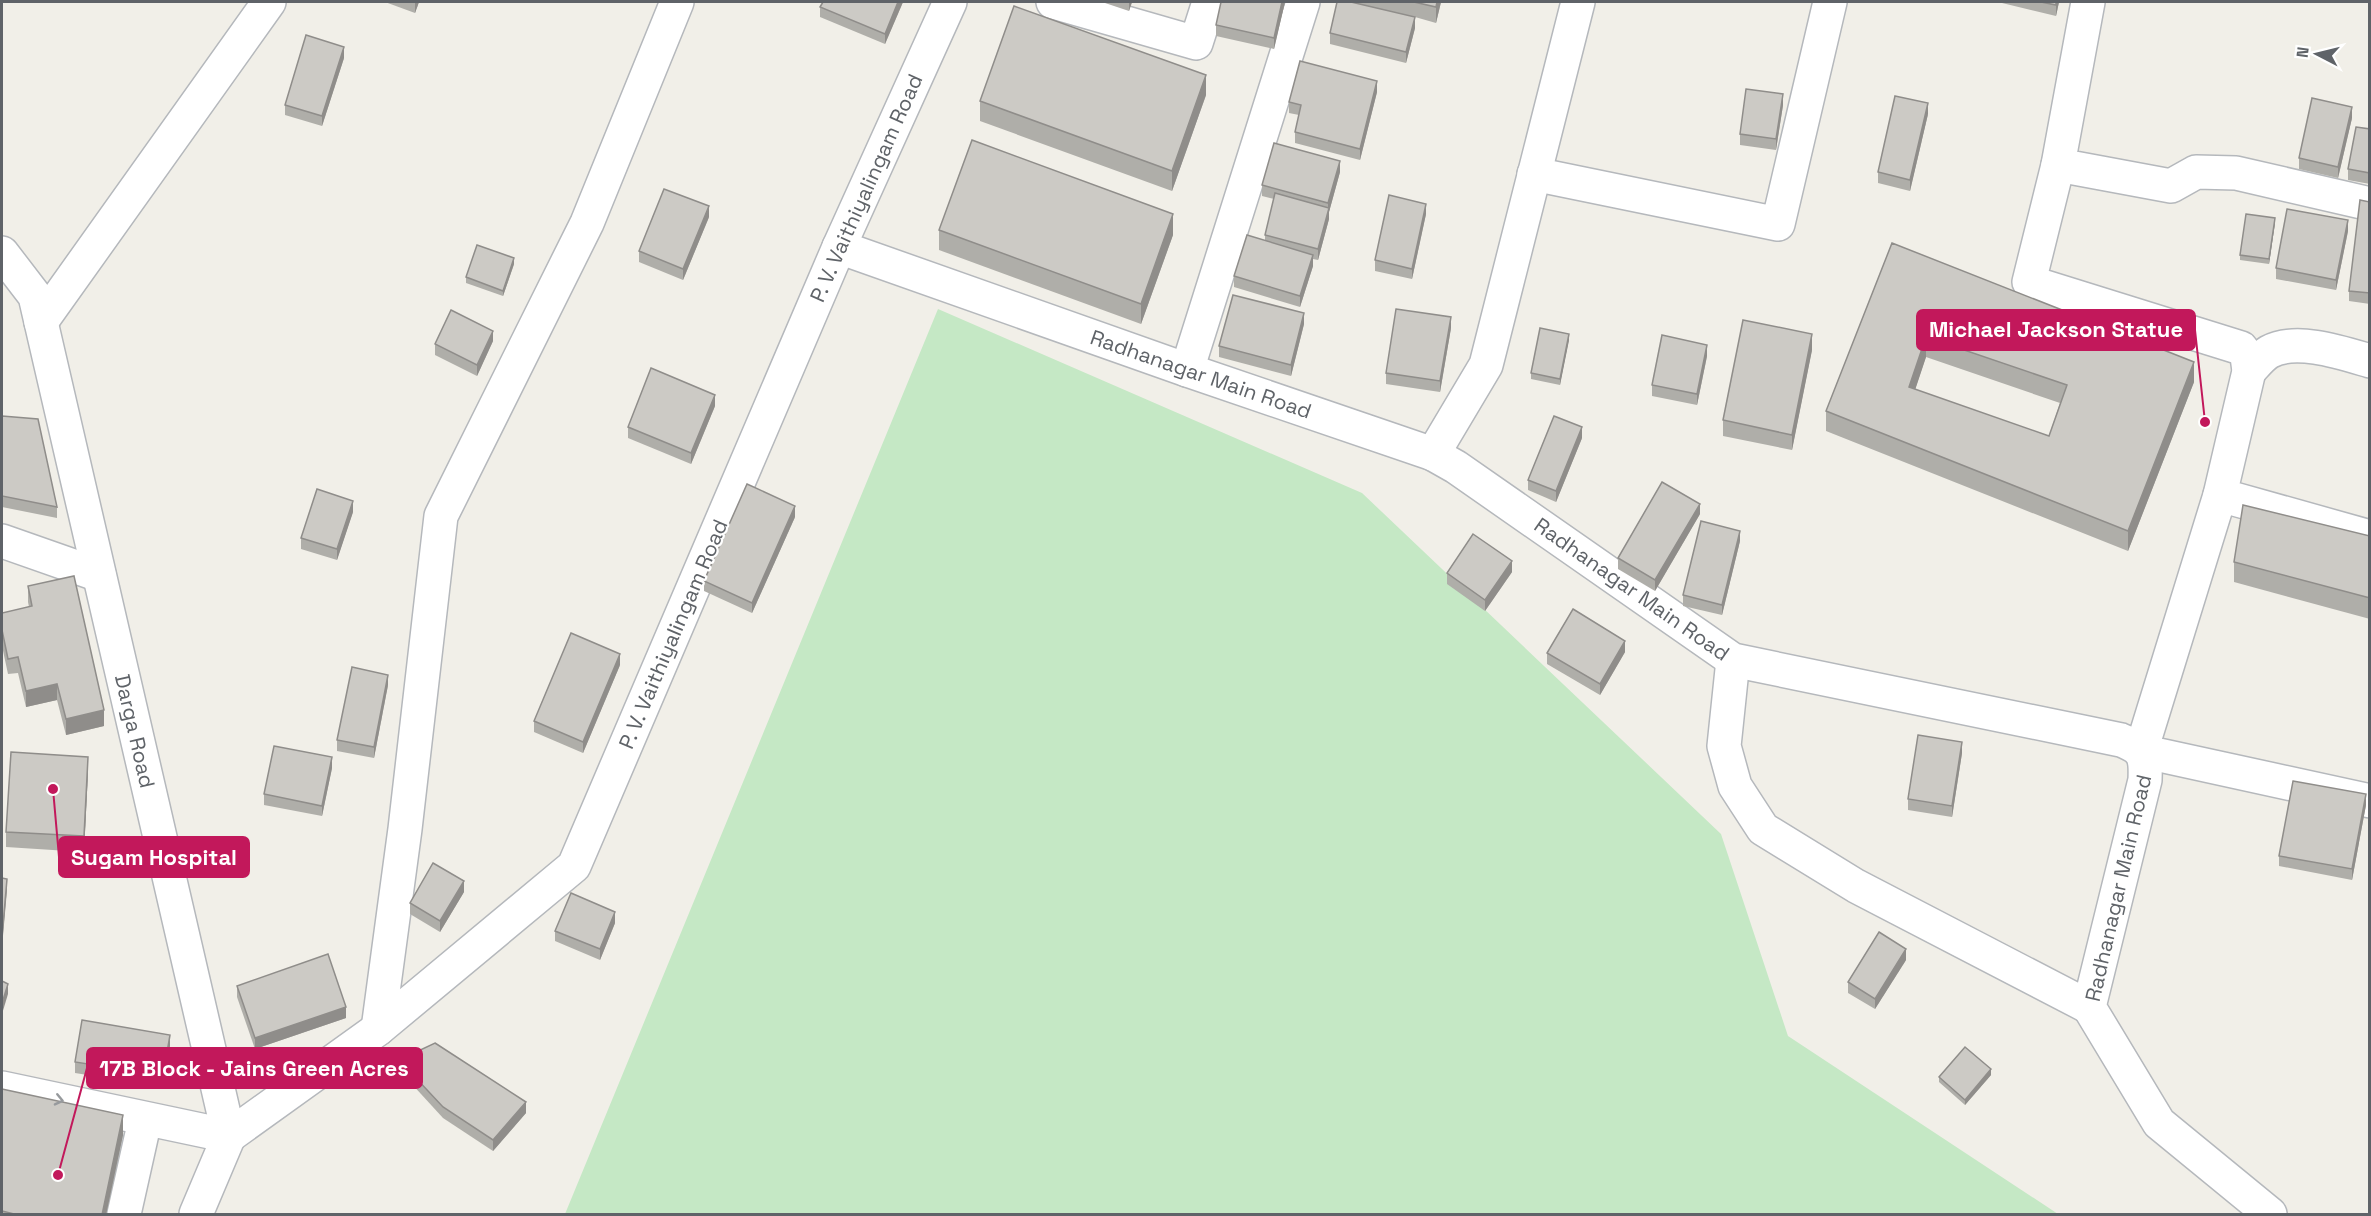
<svg xmlns="http://www.w3.org/2000/svg" width="2371" height="1216" font-family="'Space Grotesk',sans-serif">
<style>
.green{fill:#c5e8c5}
.lines{fill:none;stroke-linecap:round;stroke-linejoin:round}
.minor-casing{stroke:#b5b8bc;stroke-width:36}
.minor{stroke:#fff;stroke-width:33}
.wall{fill:#afaea9;fill-rule:evenodd}
.shaded-wall{fill:#8f8d8a}
.building{fill:#cccac5;stroke:#8f8d8a;stroke-width:1.5;fill-rule:evenodd}
.oneway{stroke:#979a9d}
.labels{text-anchor:middle;dominant-baseline:central;stroke-width:4.5;stroke-linejoin:round;paint-order:stroke}
.street-label{font-size:21px;fill:#5f6368;stroke:#fff}
.leader{fill:none;stroke:#c2185b;stroke-width:2}
.callout-dot{fill:#c2185b;stroke:#fff;stroke-width:2}
.callout{fill:#c2185b;stroke:#c2185b;stroke-width:2}
.callout-label{font-size:22px;text-anchor:middle;font-weight:bold;fill:#fff}
</style>
<rect width="100%" height="100%" fill="#f1efe8"/>
<path class="green" d="M938 309 1362 493 1721 834 1788 1036 2058 1214H565Z"/>
<g class="lines">
<g class="minor-casing">
<g id="minor">
<path d="M1053 2 1196 43 1209 2"/>
<path d="M2088 2 2058 165 2171 186 2196 172 2236 173 2370 204"/>
<path d="M2058 165 2029 282 2241 348 2247 356 2249 371 2220 495 2370 537"/>
<path d="M1534 174 1778 224 1830 2"/>
<path d="M839 247 1187 370 1433 454 1456 467 1733 660 2121 740C2144 749 2146 756 2145 780L2089 1007 2159 1123 2270 1214"/>
<path d="M2 253 35 296 229 1136 196 1214"/>
<path d="M41 322 269 2"/>
<path d="M1187 370 1303 2"/>
<path d="M2249 371C2255 365 2262 356 2269 352 2296 337 2343 353 2370 361"/>
<path d="M1433 454 1486 365 1578 2"/>
<path d="M2220 495 2141 751 2370 801"/>
<path d="M2 541 99 575"/>
<path d="M1733 660 1724 746 1735 786 1763 829 1856 886 2089 1007"/>
<path d="M378 1029 405 829 441 516 587 223 677 2"/>
<path d="M2 1088 229 1136"/>
<path d="M229 1136 378 1029 574 866 839 247 950 2"/>
<path d="M124 1214 145 1120"/>
</g>
</g>
<use href="#minor" class="minor"/>
</g>
<g class="wall">
<path d="M385 2H419L415 13Z"/>
<path d="M903 2 885 44 820 17V7Z"/>
<path d="M1102 2H1132L1129 11Z"/>
<path d="M1285 2 1274 49 1216 36V25Z"/>
<path d="M1353 2H1441L1436 23 1415 17V28L1406 63 1330 44V33Z"/>
<path d="M2002 2H2059L2056 16 2002 3Z"/>
<path d="M344 58 322 126 285 115V105Z"/>
<path d="M1377 92 1360 160 1295 143V132L1299 115 1289 113V102Z"/>
<path d="M1206 95 1172 191 980 121V101Z"/>
<path d="M1783 105 1776 150 1740 145V134Z"/>
<path d="M1928 114 1910 191 1878 183V172Z"/>
<path d="M2352 118 2338 178 2299 169V158Z"/>
<path d="M2370 129V184L2348 180V169Z"/>
<path d="M1340 172 1329 212V219L1318 260 1313 259V266L1300 307 1234 287V276L1265 240V235L1274 199 1262 196V185Z"/>
<path d="M2370 202V304L2349 301V291Z"/>
<path d="M1426 214 1412 279 1375 271V260Z"/>
<path d="M709 217 683 280 639 262V251Z"/>
<path d="M2275 223 2269 264 2240 260V255Z"/>
<path d="M939 230 1173 235 1141 324 939 250Z"/>
<path d="M2348 231 2336 290 2276 279V268Z"/>
<path d="M1892 243 2194 382 2128 551 1826 431V411ZM1926 357 2060 403 2049 436 1915 390Z"/>
<path d="M514 264 503 296 466 283V277Z"/>
<path d="M1304 324 1291 376 1219 357V346Z"/>
<path d="M1451 328 1440 392 1386 384V373Z"/>
<path d="M1569 340 1560 385 1531 379V373Z"/>
<path d="M493 341 477 376 435 355V344Z"/>
<path d="M1812 350 1792 450 1723 436V420Z"/>
<path d="M1707 356 1697 405 1652 396V385Z"/>
<path d="M715 406 691 464 628 438V427Z"/>
<path d="M2 416 57 507V518L2 507Z"/>
<path d="M1582 438 1556 502 1528 490V480Z"/>
<path d="M353 512 337 560 301 549V538Z"/>
<path d="M1700 514 1655 591 1618 569V558Z"/>
<path d="M795 517 752 613 704 591V581Z"/>
<path d="M2370 536V619L2234 582V562Z"/>
<path d="M1740 541 1722 615 1683 606V595Z"/>
<path d="M1512 572 1485 611 1447 584V573Z"/>
<path d="M28 586 104 726 66 735 57 700 26 707 18 673 8 674 2 646V613L29 607 28 602Z"/>
<path d="M1625 652 1600 695 1547 664V653Z"/>
<path d="M620 665 583 753 534 732V721Z"/>
<path d="M388 685 374 758 337 751V740Z"/>
<path d="M1962 753 1952 817 1908 810V799Z"/>
<path d="M332 768 322 816 264 805V794Z"/>
<path d="M88 772 84 852 6 847V832Z"/>
<path d="M2366 805 2352 880 2279 866V856Z"/>
<path d="M464 892 440 932 410 914V903Z"/>
<path d="M615 923 600 960 555 941V931Z"/>
<path d="M1906 960 1875 1009 1848 993V982Z"/>
<path d="M237 986 346 1018 255 1049 237 997Z"/>
<path d="M170 1046 163 1087 75 1073V1062Z"/>
<path d="M399 1060 526 1113 493 1151 443 1118 399 1070Z"/>
<path d="M1991 1075 1965 1105 1939 1082V1077Z"/>
<path d="M2 1089 123 1135 106 1215H2Z"/>
</g>
<g class="shaded-wall">
<path d="M415 2H419L415 13Z"/>
<path d="M898 2H903L885 44V34Z"/>
<path d="M1129 2H1132L1129 11Z"/>
<path d="M1282 2H1285L1274 49V38Z"/>
<path d="M1437 2H1441L1436 23V7Z"/>
<path d="M2056 2H2059L2056 16Z"/>
<path d="M1415 17V28L1406 63V52Z"/>
<path d="M344 47V58L322 126V116Z"/>
<path d="M1206 75V95L1172 191V171Z"/>
<path d="M1377 81V92L1360 160V149Z"/>
<path d="M1783 94V105L1776 150V139Z"/>
<path d="M1928 103V114L1910 191V180Z"/>
<path d="M2352 107V118L2338 178V167Z"/>
<path d="M1340 161V172L1329 212V219L1318 260V249L1328 210V203Z"/>
<path d="M1426 204V214L1412 279V269Z"/>
<path d="M709 206V217L683 280V269Z"/>
<path d="M1173 214V235L1141 324V304Z"/>
<path d="M2275 218V223L2269 264V259Z"/>
<path d="M2348 220V231L2336 290V280Z"/>
<path d="M1313 255V266L1300 307V296Z"/>
<path d="M514 258V264L503 296V291Z"/>
<path d="M1304 313V324L1291 376V365Z"/>
<path d="M1451 317V328L1440 392V381Z"/>
<path d="M493 331V341L477 376V365Z"/>
<path d="M1569 334V340L1560 385V379Z"/>
<path d="M1812 334V350L1792 450V435Z"/>
<path d="M1926 337V357L1909 408V387Z"/>
<path d="M1707 345V356L1697 405V394Z"/>
<path d="M2194 362V382L2128 551V531Z"/>
<path d="M715 395V406L691 464V453Z"/>
<path d="M1582 427V438L1556 502V491Z"/>
<path d="M353 501V512L337 560V549Z"/>
<path d="M1700 504V514L1655 591V580Z"/>
<path d="M795 506V517L752 613V603Z"/>
<path d="M1740 531V541L1722 615V605Z"/>
<path d="M1512 561V572L1485 611V600Z"/>
<path d="M1625 641V652L1600 695V684Z"/>
<path d="M620 654V665L583 753V742Z"/>
<path d="M388 675V685L374 758V747Z"/>
<path d="M57 684V700L26 707V691Z"/>
<path d="M104 710V726L66 735V719Z"/>
<path d="M1962 742V753L1952 817V806Z"/>
<path d="M88 757V772L84 852V836Z"/>
<path d="M332 757V768L322 816V806Z"/>
<path d="M2366 794V805L2352 880V869Z"/>
<path d="M7 879V890L2 947V936Z"/>
<path d="M464 881V892L440 932V921Z"/>
<path d="M615 912V923L600 960V949Z"/>
<path d="M1906 949V960L1875 1009V999Z"/>
<path d="M8 984V994L2 1014V1003Z"/>
<path d="M346 1007V1018L255 1049V1038Z"/>
<path d="M170 1035V1046L163 1087V1076Z"/>
<path d="M1991 1069V1075L1965 1105V1100Z"/>
<path d="M526 1102V1113L493 1151V1140Z"/>
<path d="M123 1115V1135L106 1215H102Z"/>
</g>
<g class="building">
<path d="M823 2H898L885 34 820 7Z"/>
<path d="M1221 2H1282L1274 38 1216 25Z"/>
<path d="M1337 2H1351L1415 17 1406 52 1330 33Z"/>
<path d="M1414 2H1437L1436 7Z"/>
<path d="M2041 2H2056V5Z"/>
<path d="M1014 6 1206 75 1172 171 980 101Z"/>
<path d="M306 35 344 47 322 116 285 105Z"/>
<path d="M1300 61 1377 81 1360 149 1295 132 1301 105 1289 102Z"/>
<path d="M1746 89 1783 94 1776 139 1740 134Z"/>
<path d="M1895 96 1928 103 1910 180 1878 172Z"/>
<path d="M2312 98 2352 107 2338 167 2299 158Z"/>
<path d="M2356 127 2370 129V173L2348 169Z"/>
<path d="M972 140 1173 214 1141 304 939 230Z"/>
<path d="M1274 143 1340 161 1328 203 1262 185Z"/>
<path d="M664 189 709 206 683 269 639 251Z"/>
<path d="M1275 193 1329 208 1318 249 1265 235Z"/>
<path d="M1389 195 1426 204 1412 269 1375 260Z"/>
<path d="M2360 200 2370 202V293L2349 291Z"/>
<path d="M2287 209 2348 220 2336 280 2276 268Z"/>
<path d="M2246 214 2275 218 2269 259 2240 255Z"/>
<path d="M1247 235 1313 255 1300 296 1234 276Z"/>
<path d="M1892 243 2194 362 2128 531 1826 411ZM1926 337 2067 385 2049 436 1909 387Z"/>
<path d="M477 245 514 258 503 291 466 277Z"/>
<path d="M1233 295 1304 313 1291 365 1219 346Z"/>
<path d="M1396 309 1451 317 1440 381 1386 373Z"/>
<path d="M451 310 493 331 477 365 435 344Z"/>
<path d="M1743 320 1812 334 1792 435 1723 420Z"/>
<path d="M1540 328 1569 334 1560 379 1531 373Z"/>
<path d="M1662 335 1707 345 1697 394 1652 385Z"/>
<path d="M651 368 715 395 691 453 628 427Z"/>
<path d="M2 416 38 419 57 507 2 496Z"/>
<path d="M1554 416 1582 427 1556 491 1528 480Z"/>
<path d="M1662 482 1700 504 1655 580 1618 558Z"/>
<path d="M747 484 795 506 752 603 704 581Z"/>
<path d="M317 489 353 501 337 549 301 538Z"/>
<path d="M2243 505 2370 536V598L2234 562Z"/>
<path d="M1701 521 1740 531 1722 605 1683 595Z"/>
<path d="M1473 534 1512 561 1485 600 1447 573Z"/>
<path d="M74 576 104 710 66 719 57 684 26 691 18 657 8 659 2 630V613L32 606 28 586Z"/>
<path d="M1573 609 1625 641 1600 684 1547 653Z"/>
<path d="M571 633 620 654 583 742 534 721Z"/>
<path d="M352 667 388 675 374 747 337 740Z"/>
<path d="M1918 735 1962 742 1952 806 1908 799Z"/>
<path d="M274 746 332 757 322 806 264 794Z"/>
<path d="M11 752 88 757 84 836 6 832Z"/>
<path d="M2293 781 2366 794 2352 869 2279 856Z"/>
<path d="M433 863 464 881 440 921 410 903Z"/>
<path d="M2 878 7 879 2 936Z"/>
<path d="M571 893 615 912 600 949 555 931Z"/>
<path d="M1879 932 1906 949 1875 999 1848 982Z"/>
<path d="M328 954 346 1007 255 1038 237 986Z"/>
<path d="M2 981 8 984 2 1003Z"/>
<path d="M82 1020 170 1035 163 1076 75 1062Z"/>
<path d="M435 1043 526 1102 493 1140 443 1107 399 1060Z"/>
<path d="M1965 1047 1991 1069 1965 1100 1939 1077Z"/>
<path d="M2 1089 123 1115 102 1215H18L2 1211Z"/>
</g>
<defs><path id="oneway-chevron" d="M-2-3.5L2.5 0L-2 3.5" fill="none" stroke-width="1.6" stroke-linecap="round" stroke-linejoin="round" transform="scale(1.5)"/></defs>
<use class="oneway" href="#oneway-chevron" transform="translate(59 1100) rotate(13)"/>
<g class="labels">
<g class="street-label">
<text transform="translate(866 188) rotate(-66)">P. V. Vaithiyalingam Road</text>
<text transform="translate(1201 374) rotate(19)">Radhanagar Main Road</text>
<text transform="translate(1632 589) rotate(35)">Radhanagar Main Road</text>
<text transform="translate(673 634) rotate(-67)">P. V. Vaithiyalingam Road</text>
<text transform="translate(135 731) rotate(77)">Darga Road</text>
<text transform="translate(2118 888) rotate(-77)">Radhanagar Main Road</text>
</g>
</g>
<path class="leader" d="M2205 422L2195 330M53 789L59 857M58 1175L87 1068"/>
<g class="callout-dot">
<circle cx="2205" cy="422" r="6"/>
<circle cx="53" cy="789" r="6"/>
<circle cx="58" cy="1175" r="6"/>
</g>
<g class="callout">
<rect x="1917" y="310" width="278" height="40" rx="6"/>
<rect x="59" y="837" width="190" height="40" rx="6"/>
<rect x="87" y="1048" width="335" height="40" rx="6"/>
</g>
<g class="callout-label">
<text x="2056" y="337">Michael Jackson Statue</text>
<text x="154" y="865">Sugam Hospital</text>
<text x="254" y="1076">17B Block - Jains Green Acres</text>
</g>
<rect width="2371" height="1216" fill="none" stroke="#5f6368" stroke-width="6"/>
<g transform="translate(2317 54) rotate(277)" stroke="#ffffff" stroke-width="4.5" paint-order="stroke">
<path d="M0-4.5L10 22L0 15L-10 22Z" fill="#5f6368"/>
<text y="-9" font-size="16" font-weight="bold" text-anchor="middle" fill="#5f6368">N</text>
</g>
</svg>
